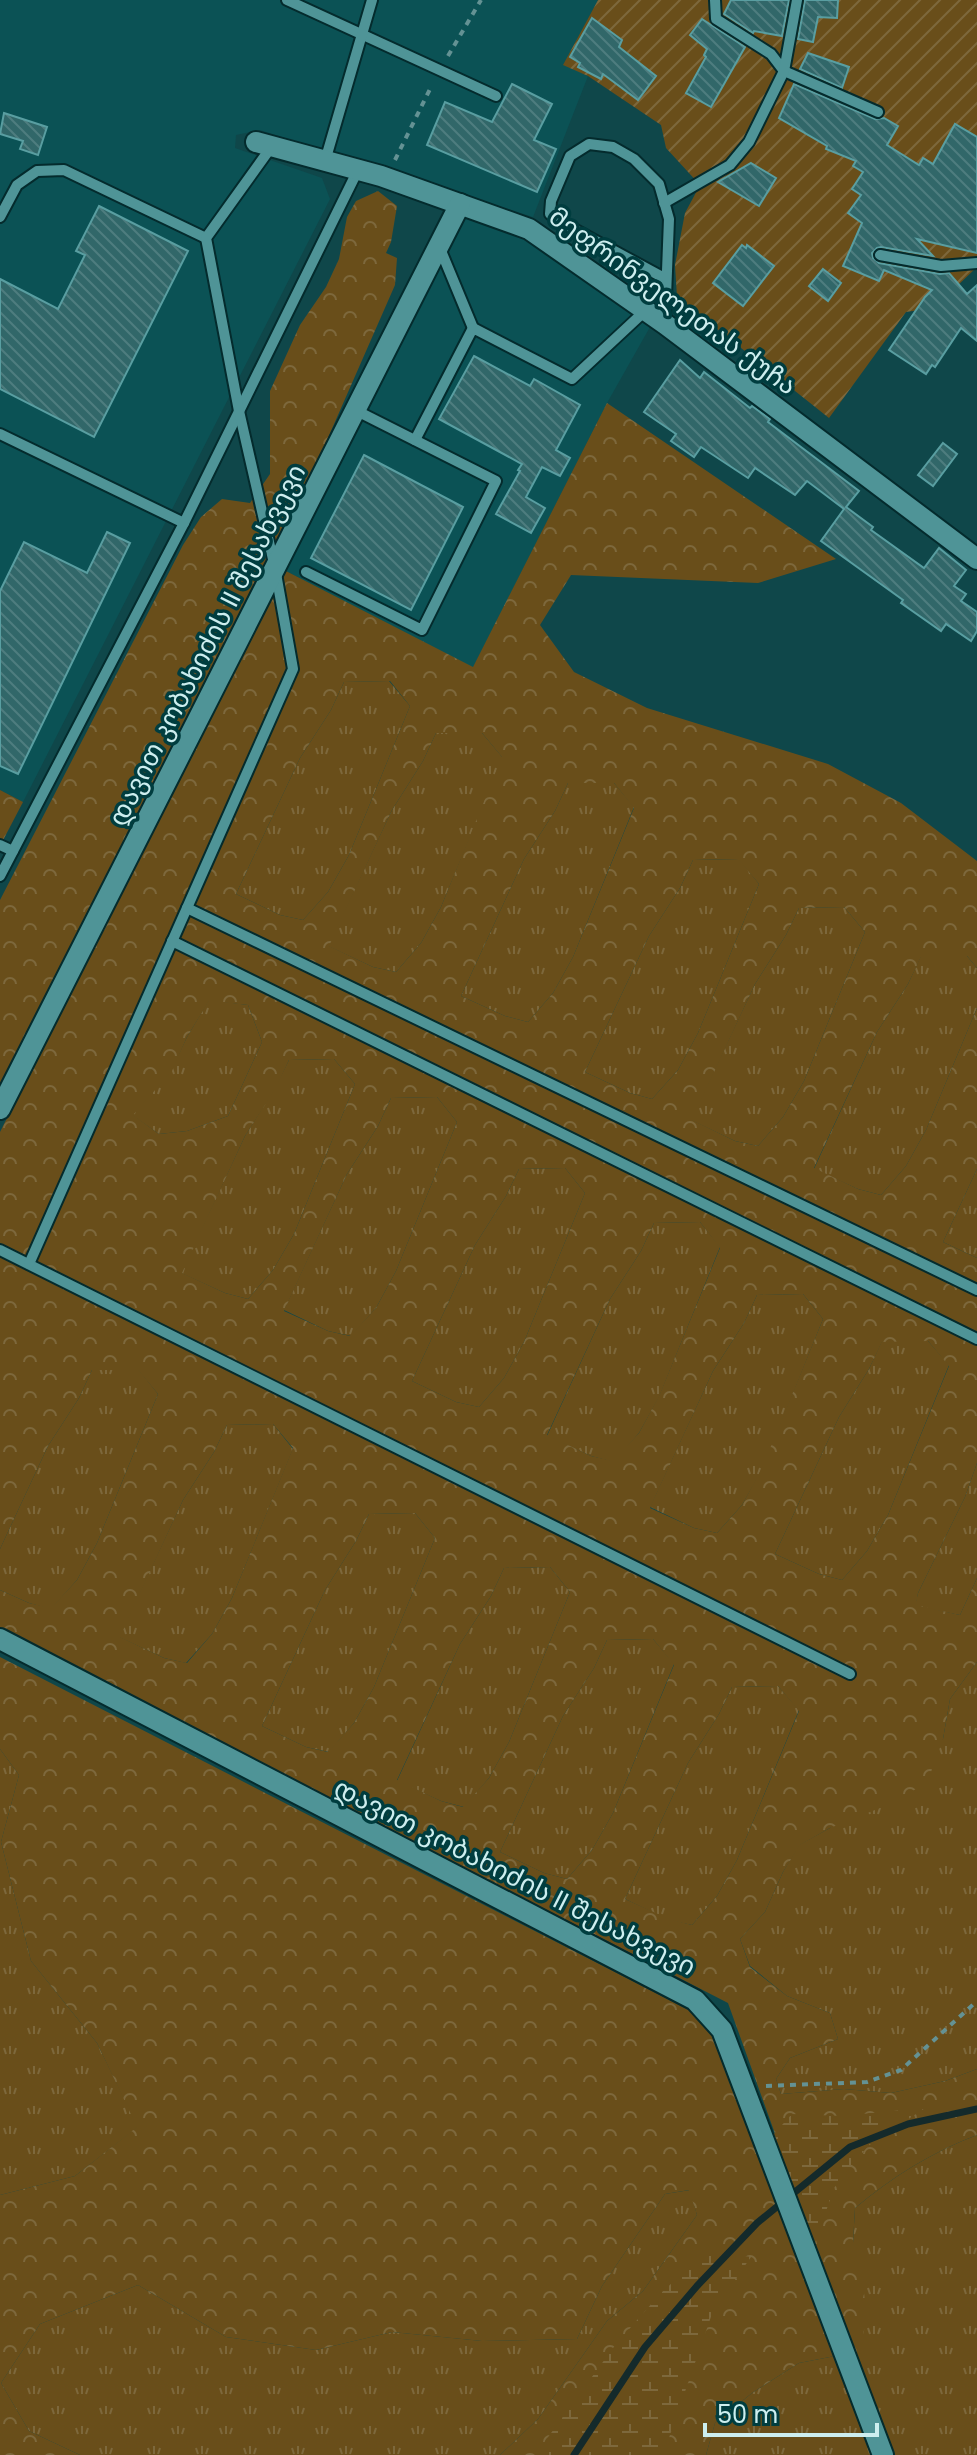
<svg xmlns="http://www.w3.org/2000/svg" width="977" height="2455" font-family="Poppins,'Noto Sans Georgian',sans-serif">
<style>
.built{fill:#0b5255}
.grass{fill:url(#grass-tufts)}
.forest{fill:url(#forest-crowns);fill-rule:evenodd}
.wetland{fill:url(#wetland-marsh)}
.garden{fill:url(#garden-furrows)}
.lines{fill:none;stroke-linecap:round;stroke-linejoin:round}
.stream{stroke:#142a2b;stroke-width:7}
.building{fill:url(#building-back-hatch);stroke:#599ea1;stroke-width:2}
.service-casing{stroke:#042b2d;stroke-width:14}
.minor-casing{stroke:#042b2d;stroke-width:24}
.path{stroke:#649294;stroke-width:4;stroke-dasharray:6 6;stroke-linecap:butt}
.service{stroke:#4f9497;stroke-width:10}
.minor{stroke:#4f9497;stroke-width:20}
.labels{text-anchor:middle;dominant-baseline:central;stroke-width:7;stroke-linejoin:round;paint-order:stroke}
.street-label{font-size:26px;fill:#cdeeef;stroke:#003d3f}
</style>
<defs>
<pattern id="grass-tufts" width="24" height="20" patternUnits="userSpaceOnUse" patternTransform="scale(2)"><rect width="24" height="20" fill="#694e1a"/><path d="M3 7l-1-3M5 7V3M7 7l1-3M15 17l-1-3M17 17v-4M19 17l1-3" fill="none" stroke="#7d683c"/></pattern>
<pattern id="forest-crowns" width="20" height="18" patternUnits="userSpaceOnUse" patternTransform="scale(2)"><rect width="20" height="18" fill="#694e1a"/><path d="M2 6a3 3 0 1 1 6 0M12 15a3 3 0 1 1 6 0" fill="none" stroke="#7d683c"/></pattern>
<pattern id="wetland-marsh" width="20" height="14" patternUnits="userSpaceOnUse" patternTransform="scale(2)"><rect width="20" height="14" fill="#694e1a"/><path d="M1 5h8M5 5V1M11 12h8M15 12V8" fill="none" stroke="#7d683c"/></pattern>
<pattern id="garden-furrows" width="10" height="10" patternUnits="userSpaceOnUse" patternTransform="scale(2)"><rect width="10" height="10" fill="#694e1a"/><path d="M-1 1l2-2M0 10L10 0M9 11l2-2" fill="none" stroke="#7d683c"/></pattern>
<pattern id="building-back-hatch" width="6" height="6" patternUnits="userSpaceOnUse" patternTransform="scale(2)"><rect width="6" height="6" fill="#316769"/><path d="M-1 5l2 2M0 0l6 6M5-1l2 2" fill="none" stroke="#4e7d7f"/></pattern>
</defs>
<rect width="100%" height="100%" fill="#0f474a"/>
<g class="built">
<path d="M0 0H598L564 64 588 76 533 217 260 130 236 135 235 148 322 178 330 199 23 802 0 790Z"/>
<path d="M466 215 527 236 650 327 607 403 473 668 284 570Z"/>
</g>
<g class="grass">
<path d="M389 681 410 706 349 855 328 892 303 920 280 915 236 894 300 758 331 710 344 682Z"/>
<path d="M436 733H482L503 758 441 907 421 943 396 972 373 967 328 946 392 810 423 761Z"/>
<path d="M568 783H614L634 807 573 957 553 993 528 1022 505 1016 461 996 524 859 555 811Z"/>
<path d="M739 859 759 884 698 1033 678 1070 652 1099 630 1093 585 1072 649 936 680 888 693 860Z"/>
<path d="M844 907 865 932 804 1081 783 1117 758 1146 735 1141 691 1120 755 984 786 935 799 908Z"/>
<path d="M921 956H967L977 968V1008L926 1130 906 1166 881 1195 858 1189 814 1169 877 1032 908 984Z"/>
<path d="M209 1000 248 1005 262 1042 228 1116 187 1131 159 1134 132 1115 171 1071 187 1037Z"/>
<path d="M334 1059 355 1084 294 1234 273 1270 248 1299 225 1293 181 1273 245 1136 275 1088 289 1060Z"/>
<path d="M437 1097 457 1122 396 1271 376 1308 351 1336 328 1331 284 1310 347 1174 378 1126 391 1098Z"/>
<path d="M565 1168 585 1193 524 1342 504 1378 479 1407 456 1402 412 1381 475 1245 506 1196 519 1169Z"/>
<path d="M977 1169V1258L943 1242Z"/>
<path d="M700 1222 720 1247 659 1397 639 1433 614 1462 591 1456 547 1436 610 1299 641 1251 654 1223Z"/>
<path d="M803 1294 823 1319 763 1468 742 1505 717 1533 694 1528 650 1507 713 1371 744 1323 757 1295Z"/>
<path d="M882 1341H928L949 1365 888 1515 867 1551 842 1580 819 1574 775 1554 839 1417 869 1369Z"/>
<path d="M138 1369 158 1394 97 1543 77 1580 51 1609 29 1603 0 1590V1549L48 1446 79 1398 92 1370Z"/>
<path d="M273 1424 293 1449 232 1598 212 1634 186 1663 164 1658 119 1637 183 1500 214 1452 227 1425Z"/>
<path d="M977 1463V1578L960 1615 915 1606 918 1593 965 1497Z"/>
<path d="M415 1513 435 1538 374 1687 354 1723 329 1752 306 1747 262 1726 325 1590 356 1541 369 1514Z"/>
<path d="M550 1567 570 1592 509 1742 489 1778 464 1807 441 1801 397 1781 460 1644 491 1596 504 1568Z"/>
<path d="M653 1639 674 1664 613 1813 592 1850 567 1879 544 1873 500 1852 563 1716 594 1668 607 1640Z"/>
<path d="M977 1662V2069L945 2081 891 2093 844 2089 781 2094 776 2079 790 2058 838 2039 830 2013 787 1996 750 1966 740 1939 765 1912 783 1872 799 1845 830 1828 943 1739 950 1699Z"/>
<path d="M778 1686 799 1710 737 1860 717 1896 692 1925 669 1920 625 1899 688 1763 719 1714 732 1687Z"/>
<path d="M0 1749 19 1775 1 1842 31 1961 97 2043 138 2127 75 2176 0 2195Z"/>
<path d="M977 2135V2455H894L856 2359 853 2243 855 2208C892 2177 932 2152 977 2135Z"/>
<path d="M690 2190 697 2215 643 2291 607 2321 538 2419 500 2455H80L29 2431 1 2383 40 2324 138 2285 226 2337 316 2350 392 2332 482 2341 577 2339 602 2286 665 2194Z"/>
<path d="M835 2356 871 2455H706L715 2423 752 2393 799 2363Z"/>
</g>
<g class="forest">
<path d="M378 191 397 206 391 242 386 253 397 258 395 285 313 472 0 1086V900L183 545 201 517 222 499 250 503 270 474V391L300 325 326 287 339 259 347 217 356 201Z"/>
<path d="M607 403 836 559 758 583 571 575 540 625 574 672 647 708 828 764 901 803 977 861V968L967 956 921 957 908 984 877 1032 814 1168 858 1189 881 1195 906 1166 926 1130 977 1008V1169L943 1242 977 1258V1463L965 1497 918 1593 916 1605 960 1615 977 1578V1662L950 1699 943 1739 927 1783 885 1806 830 1828 800 1845 783 1872 765 1912 740 1939 750 1967 787 1996 830 2013 838 2039 790 2058 776 2079 781 2094 844 2089 891 2093 945 2081 977 2069V2135C932 2152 892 2177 855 2208L853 2243 862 2274 867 2320 856 2359 728 2003 0 1629V1590L29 1603 51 1608 77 1580 97 1543 158 1394 138 1370H92L79 1398 48 1446 0 1549V1132L284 570 473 667ZM390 681 410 706 349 855 328 892 303 920 280 915 236 894 300 758 331 710 344 682ZM436 733H482L502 757 441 907 421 943 396 972 373 967 329 946 392 810 423 761ZM568 783H614L634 808 573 957 553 993 528 1022 505 1016 461 996 524 859 555 811ZM738 859 759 884 698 1033 678 1070 652 1099 630 1093 585 1072 649 936 680 888 693 860ZM844 907 865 932 804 1081 783 1117 758 1146 735 1141 692 1120 755 984 786 935 799 908ZM209 1001 248 1005 262 1042 228 1116 187 1131 159 1134 133 1115 172 1071 187 1037ZM334 1059 355 1084 294 1234 273 1270 248 1299 225 1293 182 1273 245 1136 276 1088 289 1060ZM437 1097 457 1122 396 1271 376 1308 350 1336 328 1331 284 1311 347 1174 378 1126 391 1098ZM565 1168 585 1193 524 1342 504 1378 479 1407 456 1402 412 1381 475 1245 506 1196 519 1169ZM700 1222 720 1248 659 1396 639 1433 613 1461 591 1456 547 1435 610 1299 641 1251 654 1223ZM803 1294 823 1319 762 1468 742 1505 717 1533 694 1528 650 1508 713 1371 744 1323 757 1295ZM928 1341 949 1366 888 1515 867 1551 842 1580 819 1574 775 1554 839 1417 869 1369 882 1342ZM273 1424 293 1448 232 1598 212 1634 187 1663 164 1658 120 1637 183 1500 214 1452 227 1425ZM415 1513 435 1538 374 1687 354 1723 328 1752 306 1747 262 1726 325 1590 356 1541 369 1514ZM550 1567 570 1592 509 1742 489 1778 463 1807 441 1801 397 1780 460 1644 491 1596 504 1568ZM653 1639 674 1665 613 1813 592 1850 567 1879 544 1873 500 1852 563 1716 594 1668 607 1640ZM778 1686 799 1711 737 1860 717 1896 692 1925 669 1919 625 1899 688 1763 719 1714 732 1687Z"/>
<path d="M0 790 23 802 0 846Z"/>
<path d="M0 1657 689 2010 717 2037 835 2356 799 2363 752 2393 715 2423 706 2455H500L538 2419 607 2321 643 2291 697 2215 689 2190 665 2194 602 2286 577 2339 482 2341 392 2332 316 2350 226 2337 138 2285 40 2324 1 2383 29 2431 80 2455H0V2195L75 2176 137 2127 97 2043 31 1961 1 1842 19 1775 0 1749Z"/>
</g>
<g class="wetland">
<path d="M925 2108 868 2146 834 2188 814 2246 762 2147 792 2114 841 2116Z"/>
<path d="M707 2251 751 2257 713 2311 663 2455H535L616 2344 661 2293Z"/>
</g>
<path class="garden" d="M598 0H977V267L934 308 906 312 829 418 677 297 675 265 685 213 700 185 666 148 661 125 588 76 563 65Z"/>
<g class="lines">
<path class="stream" d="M574 2455 645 2347 697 2286 757 2223 850 2147 908 2124 977 2109"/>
</g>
<g class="building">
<path d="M731 0H789L782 36 754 31 753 33 724 14Z"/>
<path d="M805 0H838L837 18 818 17 813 42 798 39Z"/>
<path d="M592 18 622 40 619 47 656 76 638 100 603 74 601 79 578 67 580 63 570 57Z"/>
<path d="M702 19 745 47 711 107 686 93 706 57 704 55 707 49 690 35Z"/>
<path d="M808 53 849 67 842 88 800 69Z"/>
<path d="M512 84 552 104 534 140 556 149 537 192 427 145 445 102 492 122Z"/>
<path d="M794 84 875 119 884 118 898 126 887 145 919 165 923 158 933 164 955 124 977 137V253L917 239 933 256 881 247 877 248 872 253 873 258 879 263 940 274 949 273 967 294 977 285V341L961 328 935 367 932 365 926 374 889 350 925 297 932 290 884 270 879 281 843 266 862 223 848 213 861 195 852 189 863 172 853 166 856 161 826 149 827 146 779 118Z"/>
<path d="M4 113 47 127 38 155 20 149 23 141 0 134Z"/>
<path d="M751 163 776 178 759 206 718 182Z"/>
<path d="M99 206 188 251 94 437 0 389V279L58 309 85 255 76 251Z"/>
<path d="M742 245 746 248 747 245 774 266 743 306 713 283Z"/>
<path d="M823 269 841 283 828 301 809 286Z"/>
<path d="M474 356 530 386 534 379 580 405 556 450 570 458 560 476 542 467 526 497 545 508 531 533 496 514 520 471 518 470 522 464 439 419Z"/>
<path d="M680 360 700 378 704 372 750 408 752 406 770 419 768 422 859 491 846 507 873 527 871 530 924 568 939 548 966 570 954 586 966 594 961 601 977 612V631L971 641 946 624 941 631 901 603 903 600 821 541 844 509 807 481 795 495 755 468 748 478 701 447 694 457 671 441 676 434 644 412Z"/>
<path d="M943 443 957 454 933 486 918 475Z"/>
<path d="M364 455 463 507 411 610 311 558Z"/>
<path d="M107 532 130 543 18 774 0 766V591L24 542 87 573Z"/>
</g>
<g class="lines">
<g class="service-casing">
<g id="service">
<path d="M287 0 496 96"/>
<path d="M715 0 716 19 771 54 784 71 878 112"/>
<path d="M325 161 372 0"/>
<path d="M664 203 730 165 749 142 784 71 797 0"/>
<path d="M0 217 17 185 37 171 64 170 206 238"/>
<path d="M439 246 473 328"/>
<path d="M880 255 941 266 977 263"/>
<path d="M665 323 669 219 659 184 634 159 613 147 589 144 570 156 551 201 550 214 559 221 666 279"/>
<path d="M0 434 184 523"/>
<path d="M415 440 473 328 572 379 646 310"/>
<path d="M306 572 422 630 496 481 355 410"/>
<path d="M0 845 13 851"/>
<path d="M0 876 184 523 358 170"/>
<path d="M187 908 977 1290"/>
<path d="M172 941 977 1339"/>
<path d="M0 1250 850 1674"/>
<path d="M29 1264 293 669 275 568 239 411 206 238 272 146"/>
</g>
</g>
<g class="minor-casing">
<g id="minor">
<path d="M256 142 381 176 529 229 665 324 977 559"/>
<path d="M0 1109 460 204"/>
<path d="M0 1639 695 2000 722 2030 883 2455"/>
</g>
</g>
<g class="path">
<path d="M448 56 481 0"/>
<path d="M395 160 432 85"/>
<path d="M766 2086 867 2082 901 2070 977 2001"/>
</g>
<use href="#service" class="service"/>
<use href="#minor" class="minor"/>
</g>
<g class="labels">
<g class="street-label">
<text transform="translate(673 301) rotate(36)">მეფრინველეთას ქუჩა</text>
<text transform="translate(207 645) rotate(-63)">დავით კობახიძის II შესახვევი</text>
<text transform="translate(515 1877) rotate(27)">დავით კობახიძის II შესახვევი</text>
</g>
</g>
<path d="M705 2423v12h172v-12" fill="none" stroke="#cdeeef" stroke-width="4"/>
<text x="717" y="2423" font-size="24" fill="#cdeeef" stroke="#003d3f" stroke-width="6" paint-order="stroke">50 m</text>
</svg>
